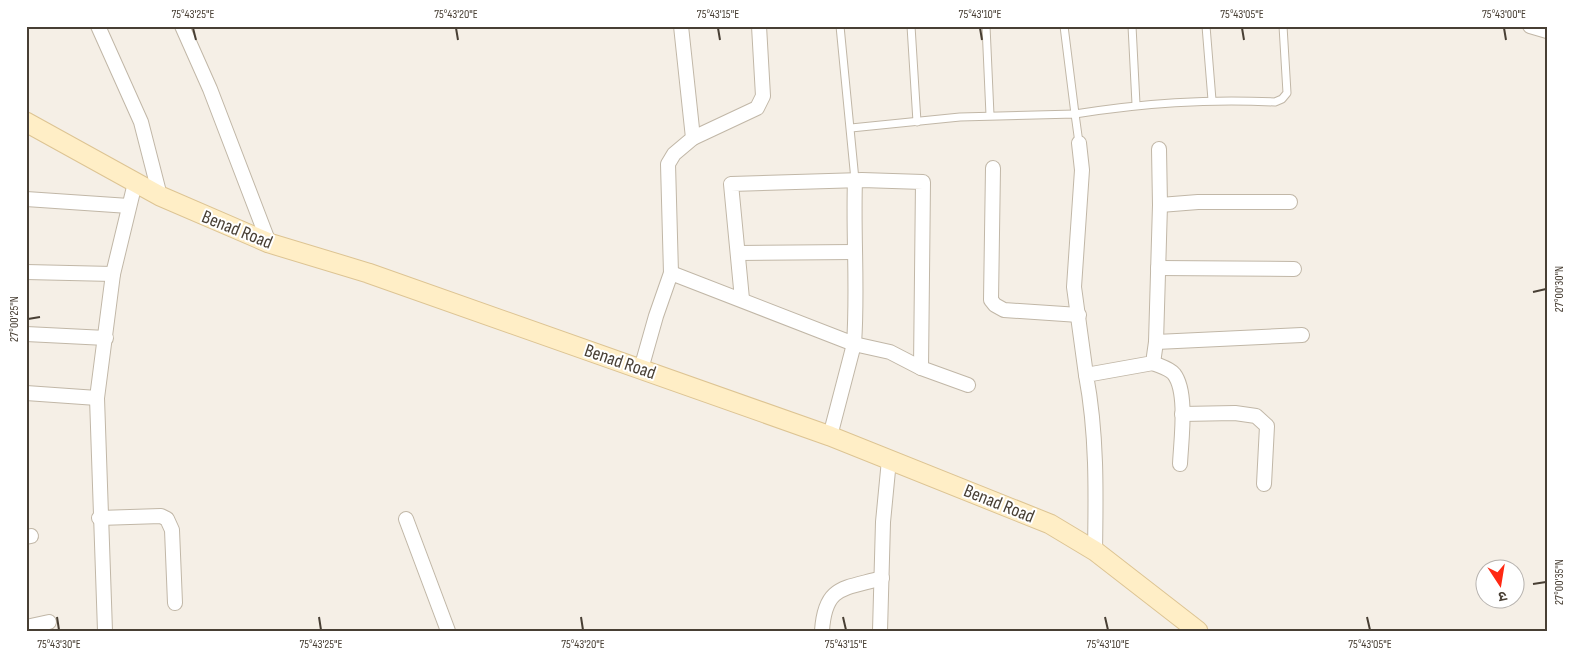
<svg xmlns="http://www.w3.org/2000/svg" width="1573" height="657" font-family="'Sofia Sans Condensed','Noto Sans Devanagari',sans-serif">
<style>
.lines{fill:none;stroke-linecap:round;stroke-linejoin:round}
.lane-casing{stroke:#c1b7a7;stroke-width:9}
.street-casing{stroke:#c1b7a7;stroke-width:16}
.secondary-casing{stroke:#ddc493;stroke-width:21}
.lane{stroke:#fff;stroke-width:7}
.street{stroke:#fff;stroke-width:14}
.secondary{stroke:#ffeec6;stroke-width:19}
.ticks{fill:none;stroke:#483f34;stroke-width:2}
.labels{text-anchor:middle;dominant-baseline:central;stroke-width:4;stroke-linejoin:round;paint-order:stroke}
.street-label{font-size:19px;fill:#483f34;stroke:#fff}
.neatline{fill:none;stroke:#483f34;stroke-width:2}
.ticks-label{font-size:12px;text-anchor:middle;fill:#483f34}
</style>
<rect width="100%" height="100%" fill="#f5efe6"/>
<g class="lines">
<g class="lane-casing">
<g id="lane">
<path d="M840 26 855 180"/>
<path d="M911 26 917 122"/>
<path d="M986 26 990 115"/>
<path d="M1064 26 1075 114C1145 103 1205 99 1275 102L1282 99 1287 93 1283 26"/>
<path d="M1132 26 1136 104"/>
<path d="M1206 26 1212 100"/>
<path d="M851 128 960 117 1075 114 1079 143"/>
</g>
</g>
<g class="street-casing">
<g id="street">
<path d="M98 26 141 122 160 196"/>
<path d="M182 26 210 89 269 243"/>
<path d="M1530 26 1547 31"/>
<path d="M693 138 757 108 763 96 759 26"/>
<path d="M1079 143 1082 170 1074 287 1086 375"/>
<path d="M993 168 991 300 995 305 1004 310 1079 315"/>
<path d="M26 199 129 206"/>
<path d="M1160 205 1198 202H1290"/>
<path d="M738 253 854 252"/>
<path d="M1158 268 1294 269"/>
<path d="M26 272 113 274"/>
<path d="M671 273 668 164 674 154 693 138 681 26"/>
<path d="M742 299 731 184 862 180 923 182 921 368"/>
<path d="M26 334 106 338"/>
<path d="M1156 342 1302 335"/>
<path d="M1153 363C1159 366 1169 368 1174 374 1188 392 1181 441 1180 464"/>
<path d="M641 369 656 316 671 273 854 344C858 289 853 235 855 180"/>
<path d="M26 393 97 398"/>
<path d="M1182 414 1235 413 1256 416 1267 426 1264 484"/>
<path d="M830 436 854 344 890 352 921 368 968 385"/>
<path d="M99 518 161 516 167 519 172 530 175 603"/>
<path d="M406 519 448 631"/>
<path d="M26 537 31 536"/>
<path d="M1095 551C1096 492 1097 433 1086 375L1153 363 1156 342 1160 205 1159 149"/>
<path d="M26 627 49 622"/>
<path d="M105 631 97 398 113 274 135 183"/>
<path d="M822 631C825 585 844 589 882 578"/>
<path d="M880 631 883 522 889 460"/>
</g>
</g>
<g class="secondary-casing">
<path id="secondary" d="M26 122 160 196 269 243 368 273 830 436 1050 524 1095 551 1198 631"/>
</g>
<use href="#lane" class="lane"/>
<use href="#street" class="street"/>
<use href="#secondary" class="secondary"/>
</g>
<path class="ticks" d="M193 28 196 40M456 28 458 40M718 28 720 40M980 28 982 40M1242 28 1244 40M1504 28 1506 40M1533 292 1546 289M28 319 40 317M1533 584 1546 582M57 617 59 630M319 617 321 630M581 617 583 630M843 617 846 630M1105 617 1108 630M1367 617 1370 630"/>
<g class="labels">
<g class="street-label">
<text transform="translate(237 230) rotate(22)">Benad Road</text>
<text transform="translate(620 362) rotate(19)">Benad Road</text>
<text transform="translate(999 504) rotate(22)">Benad Road</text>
</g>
</g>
<rect width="1573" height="657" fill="none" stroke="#ffffff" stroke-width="55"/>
<g transform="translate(1500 584) rotate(168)"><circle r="24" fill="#ffffff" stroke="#b6b2ae"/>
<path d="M0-4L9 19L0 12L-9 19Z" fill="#ff2813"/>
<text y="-8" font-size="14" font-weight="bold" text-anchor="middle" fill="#483f34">उ</text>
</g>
<rect x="28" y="28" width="1518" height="602" class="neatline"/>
<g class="ticks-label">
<text x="193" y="18">75°43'25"E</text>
<text x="456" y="18">75°43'20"E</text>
<text x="718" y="18">75°43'15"E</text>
<text x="980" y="18">75°43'10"E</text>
<text x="1242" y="18">75°43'05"E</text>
<text x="1504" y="18">75°43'00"E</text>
<text transform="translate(1559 289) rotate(-90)" y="4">27°00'30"N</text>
<text transform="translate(14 319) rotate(-90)" y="4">27°00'25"N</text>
<text transform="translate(1559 582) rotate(-90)" y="4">27°00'35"N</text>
<text x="59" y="648">75°43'30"E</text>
<text x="321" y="648">75°43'25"E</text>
<text x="583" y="648">75°43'20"E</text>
<text x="846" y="648">75°43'15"E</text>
<text x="1108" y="648">75°43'10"E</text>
<text x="1370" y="648">75°43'05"E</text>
</g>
</svg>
